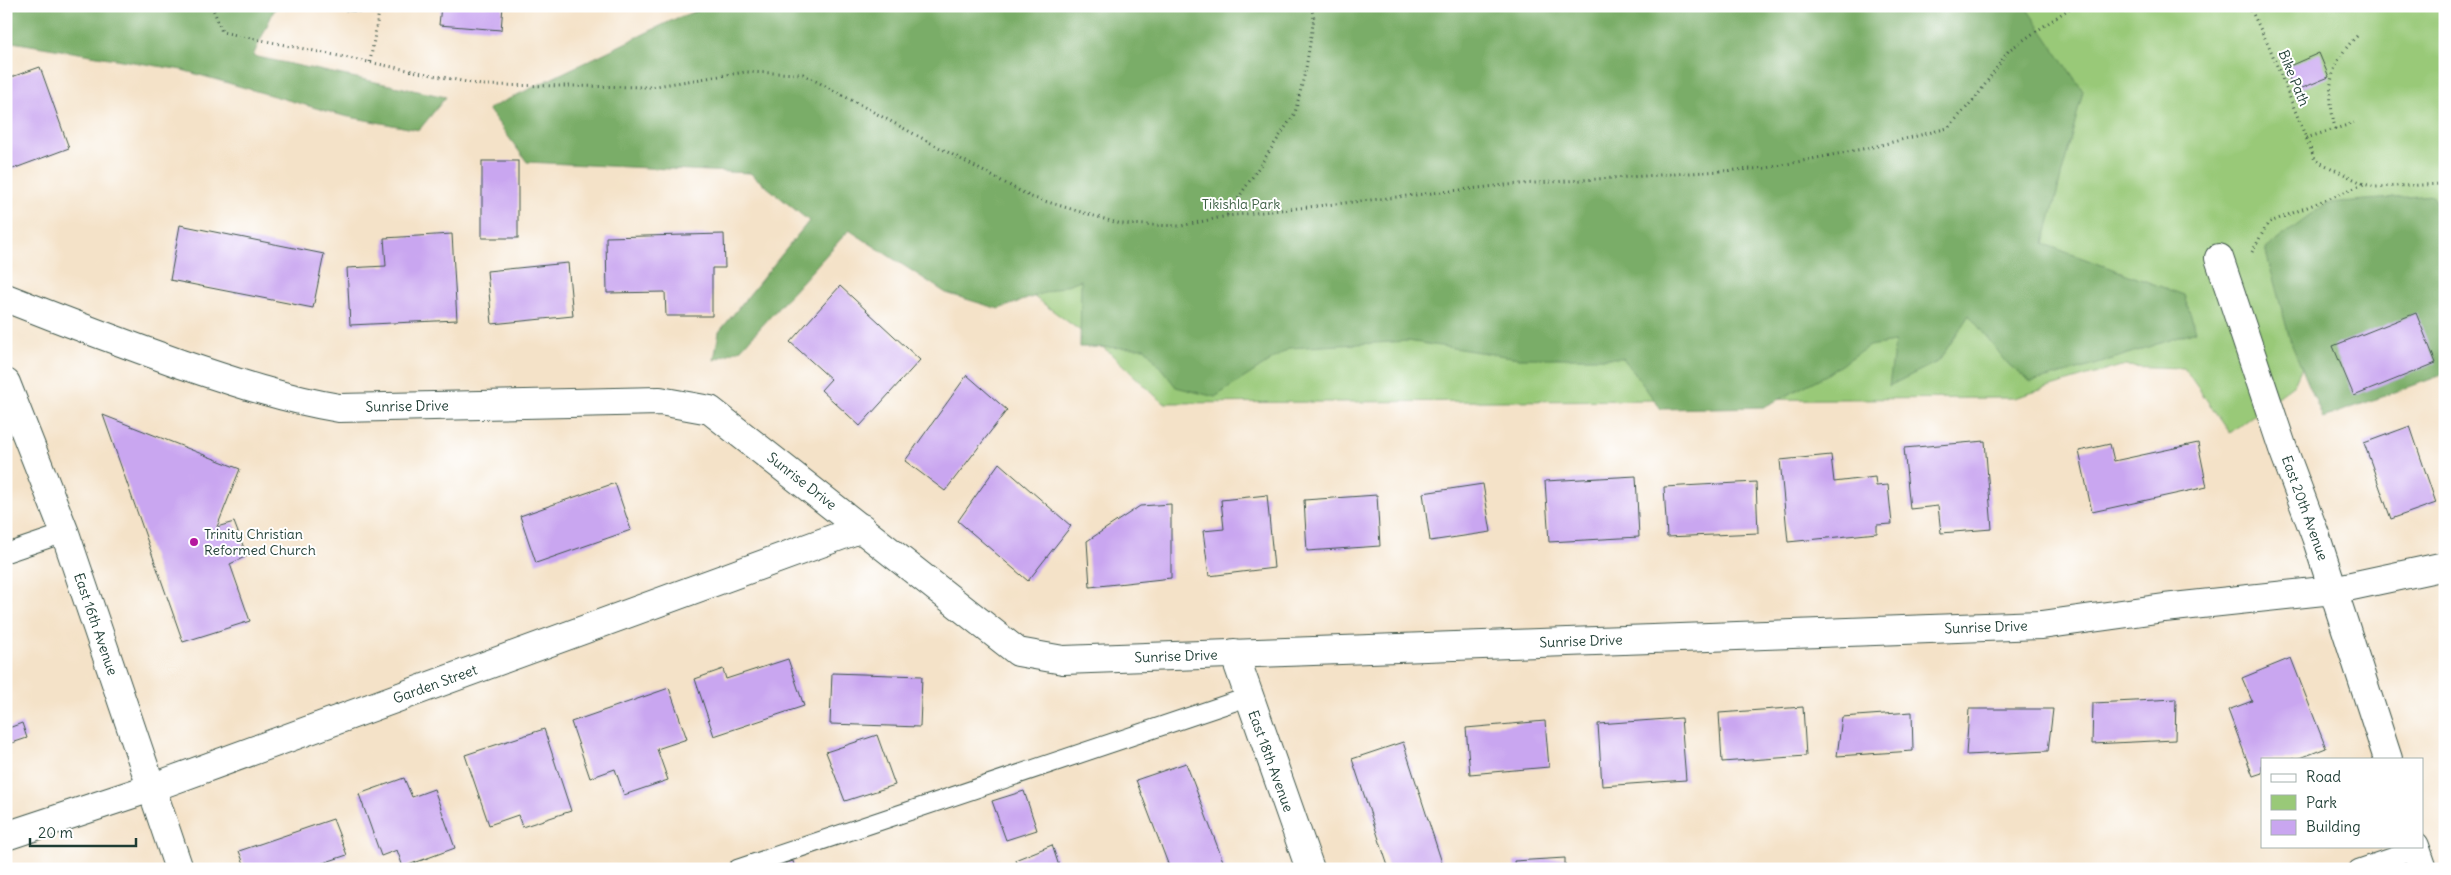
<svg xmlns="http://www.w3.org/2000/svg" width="2451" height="875" font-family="Delius,sans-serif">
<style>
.green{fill:#99c978;stroke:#5c8356}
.forest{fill:#7aad68;stroke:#4c754e}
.building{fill:#c9a6f0}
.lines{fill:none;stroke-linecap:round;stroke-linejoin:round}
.lane-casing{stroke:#3f564a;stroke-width:20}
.street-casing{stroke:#3f564a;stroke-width:30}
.path{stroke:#3f564a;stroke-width:3;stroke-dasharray:1 4;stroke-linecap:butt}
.lane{stroke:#fff;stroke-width:18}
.street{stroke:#fff;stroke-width:28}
.poi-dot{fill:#b5179e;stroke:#fff;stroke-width:2}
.labels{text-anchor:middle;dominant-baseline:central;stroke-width:4;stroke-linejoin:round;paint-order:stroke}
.street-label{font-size:14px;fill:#1f3d34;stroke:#fff}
.park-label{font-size:14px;fill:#3e6045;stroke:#fff}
.poi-label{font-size:14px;fill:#1f3d34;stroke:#fff;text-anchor:start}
</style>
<rect width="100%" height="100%" fill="#fff"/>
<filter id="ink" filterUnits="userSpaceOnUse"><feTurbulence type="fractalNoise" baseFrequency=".02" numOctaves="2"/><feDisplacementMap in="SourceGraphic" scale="10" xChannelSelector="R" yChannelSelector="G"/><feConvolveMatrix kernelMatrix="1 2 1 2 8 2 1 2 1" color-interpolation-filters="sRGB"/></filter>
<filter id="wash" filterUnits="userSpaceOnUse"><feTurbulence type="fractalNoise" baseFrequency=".0096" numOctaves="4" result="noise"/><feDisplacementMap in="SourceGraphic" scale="20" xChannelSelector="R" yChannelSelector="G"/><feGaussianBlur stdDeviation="1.12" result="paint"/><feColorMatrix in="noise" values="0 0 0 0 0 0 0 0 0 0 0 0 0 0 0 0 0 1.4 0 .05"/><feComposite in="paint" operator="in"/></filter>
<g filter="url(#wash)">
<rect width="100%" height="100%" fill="#f4e2c8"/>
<path class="green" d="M912 6H2445V261L2326 316 2294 384 2230 433 2184 368 2121 366 2014 398 1163 403 1109 352 837 152Z"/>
<g class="forest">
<path d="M6 6H276L253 56 446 97 419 130 344 116 182 70 6 41Z"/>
<path d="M710 6H2025L2083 91 2044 244 2184 295 2196 331 2092 366 2031 382 2009 365 1969 315 1939 361 1889 386 1895 342 1869 346 1826 375 1764 407 1661 409 1623 358H1518L1408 341 1290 348 1215 397 1176 387 1145 348 1080 347 1081 280 999 309 946 293 849 230 741 349 714 360 719 332 809 221 750 173 527 162 488 109 677 18Z"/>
<path d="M2433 195 2445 225V374L2323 418 2291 343 2265 249 2327 203Z"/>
</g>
<g id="blocks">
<g class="building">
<path d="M296 6H372L371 13Z"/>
<path d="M441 6H503L501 30 439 25Z"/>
<path d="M2319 53 2329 77 2295 91 2285 68Z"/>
<path d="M40 67 69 148 10 170 6 159V79Z"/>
<rect x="482" y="161" width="36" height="77"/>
<path d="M180 225 324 254 313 308 170 280Z"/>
<path d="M452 234 457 320 350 325 347 268 386 266 384 238Z"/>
<path d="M724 234 725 268H712V316H666L665 292 607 293 606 237Z"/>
<path d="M568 263 573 316 492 324 487 271Z"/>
<path d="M840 286 920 360 860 426 821 390 831 379 790 342Z"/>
<path d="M2416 313 2436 363 2354 396 2333 346Z"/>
<path d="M967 375 1007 410 945 491 905 461Z"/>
<path d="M103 415 240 469 217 527 234 522 247 556 230 564 250 621 183 642Z"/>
<path d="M2410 426 2436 503 2391 519 2364 443Z"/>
<path d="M1985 441 1992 529 1941 533 1938 506 1910 509 1904 448Z"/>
<path d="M2198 443 2207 487 2092 512 2079 451 2110 444 2114 461Z"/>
<path d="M1831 455 1834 482 1875 477 1876 486 1888 485 1892 524 1877 525V533L1788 542 1780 460Z"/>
<path d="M999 463 1071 526 1028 581 958 521Z"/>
<path d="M1636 476 1639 537 1549 542 1545 481Z"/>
<path d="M1756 482 1758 533 1667 537 1664 487Z"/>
<path d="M615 483 631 530 536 563 520 516Z"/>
<path d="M1483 484 1491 532 1430 541 1423 493Z"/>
<path d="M1267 495 1274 568 1209 576 1203 531 1224 529 1221 500Z"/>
<path d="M1377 495 1380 546 1307 551 1304 500Z"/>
<path d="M1171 504V578L1090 587 1087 541 1140 506Z"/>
<path d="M2291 658 2326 748 2298 759H2262V773L2253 776 2228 710 2252 701 2242 678Z"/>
<path d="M788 659 804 706 714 736 695 679 723 669 726 679Z"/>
<path d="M832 673 922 676 920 727 830 724Z"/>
<path d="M669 688 687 739 657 749 668 780 624 795 615 769 590 778 571 722Z"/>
<path d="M2176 699 2175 740 2092 744 2093 703Z"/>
<path d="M1803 707 1806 756 1722 762 1719 713Z"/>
<path d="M1969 709H2053L2048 751 1966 755Z"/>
<path d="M1912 712 1913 751 1837 756 1842 717Z"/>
<path d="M1681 718 1686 780 1602 786 1598 724Z"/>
<path d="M1545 721 1549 767 1470 774 1466 728Z"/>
<path d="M22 723 27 738 6 745V729Z"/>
<path d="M544 729 571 811 522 827 518 815 489 825 465 755Z"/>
<path d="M877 735 895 785 845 801 826 752Z"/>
<path d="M1403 742 1444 869H1389L1352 759Z"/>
<path d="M1186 763 1226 869H1170L1136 780Z"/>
<path d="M404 778 412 797 434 789 455 848 403 867 397 850 381 856 359 794Z"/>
<path d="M1024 791 1037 830 1006 840 992 801Z"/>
<path d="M333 819 347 855 305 869H246L239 851Z"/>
<path d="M1052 845 1060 869H1019L1015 860Z"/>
<path d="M1565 858V869H1515L1514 861Z"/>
<path d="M793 861 795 869H772V868Z"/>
</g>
</g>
</g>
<g filter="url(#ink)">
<use href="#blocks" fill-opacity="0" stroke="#3f564a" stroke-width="1"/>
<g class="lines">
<g class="lane-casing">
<g id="lane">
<path d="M6 553 65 533"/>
<path d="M737 869 1248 697"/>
<path d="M2358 869 2416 849"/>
</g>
</g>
<g class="street-casing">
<g id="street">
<path d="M2219 258 2283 449 2316 537 2388 759"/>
<path d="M6 298C64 321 122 343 181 364 234 382 285 399 339 408L660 401 710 410 1018 652 1063 660 2042 625 2164 608 2333 590 2445 566"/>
<path d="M6 383 65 533 179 869"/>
<path d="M1234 653 1310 869"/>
<path d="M6 836 151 788 862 528"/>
<path d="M2415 846 2423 869"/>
</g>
</g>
<g class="path">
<path d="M212 6 222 32 481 85 650 87 745 72 803 74 1031 197 1121 224 1181 226 1227 216 1505 185 1767 168 1877 146 1948 128 1977 96 2009 50 2073 6"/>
<path d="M2249 6 2269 46 2315 160 2364 184 2375 187 2445 184"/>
<path d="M6 8 13 9 23 6"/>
<path d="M370 62 380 6"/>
<path d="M2335 129C2327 88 2327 66 2357 36"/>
<path d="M2306 138 2354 123"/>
<path d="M1227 215 1295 113 1306 68 1314 18 1311 6"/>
<path d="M2252 252 2268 223 2364 184"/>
</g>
<use href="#lane" class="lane"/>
<use href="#street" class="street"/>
</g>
</g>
<circle class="poi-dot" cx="194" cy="542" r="5"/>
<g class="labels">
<g class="street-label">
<text transform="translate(2294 78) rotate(68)">Bike Path</text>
<text transform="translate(407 406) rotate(-1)">Sunrise Drive</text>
<text transform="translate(802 481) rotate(38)">Sunrise Drive</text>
<text transform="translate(2305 508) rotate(70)">East 20th Avenue</text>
<text transform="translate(96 624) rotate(71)">East 16th Avenue</text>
<text transform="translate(1986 627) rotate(-2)">Sunrise Drive</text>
<text transform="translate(1581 641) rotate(-2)">Sunrise Drive</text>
<text transform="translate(1176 656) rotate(-2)">Sunrise Drive</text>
<text transform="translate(435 684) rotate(-20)">Garden Street</text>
<text transform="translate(1271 761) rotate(70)">East 18th Avenue</text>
</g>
<g class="park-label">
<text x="1241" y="204">Tikishla Park</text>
</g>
<g class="poi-label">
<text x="204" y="534">Trinity Christian<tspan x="204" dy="16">Reformed Church</tspan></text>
</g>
</g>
<rect width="2451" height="875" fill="none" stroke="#fff" stroke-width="25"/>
<rect x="2261" y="758" width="162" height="90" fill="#ffffff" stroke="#a5b1ae"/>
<rect x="2271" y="774" width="25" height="8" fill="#ffffff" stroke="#a5b1ae"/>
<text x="2306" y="782" font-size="15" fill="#1f3d34">Road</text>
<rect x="2271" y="795" width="25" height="15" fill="#99c978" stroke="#a5b1ae"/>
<text x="2306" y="808" font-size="15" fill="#1f3d34">Park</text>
<rect x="2271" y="820" width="25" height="15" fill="#c9a6f0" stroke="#a5b1ae"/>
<text x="2306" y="832" font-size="15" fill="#1f3d34">Building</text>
<path d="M30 838v8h106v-8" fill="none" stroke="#1f3d34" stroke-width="2.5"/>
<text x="38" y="838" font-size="15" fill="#1f3d34" stroke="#ffffff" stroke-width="4" paint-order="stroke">20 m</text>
</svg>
